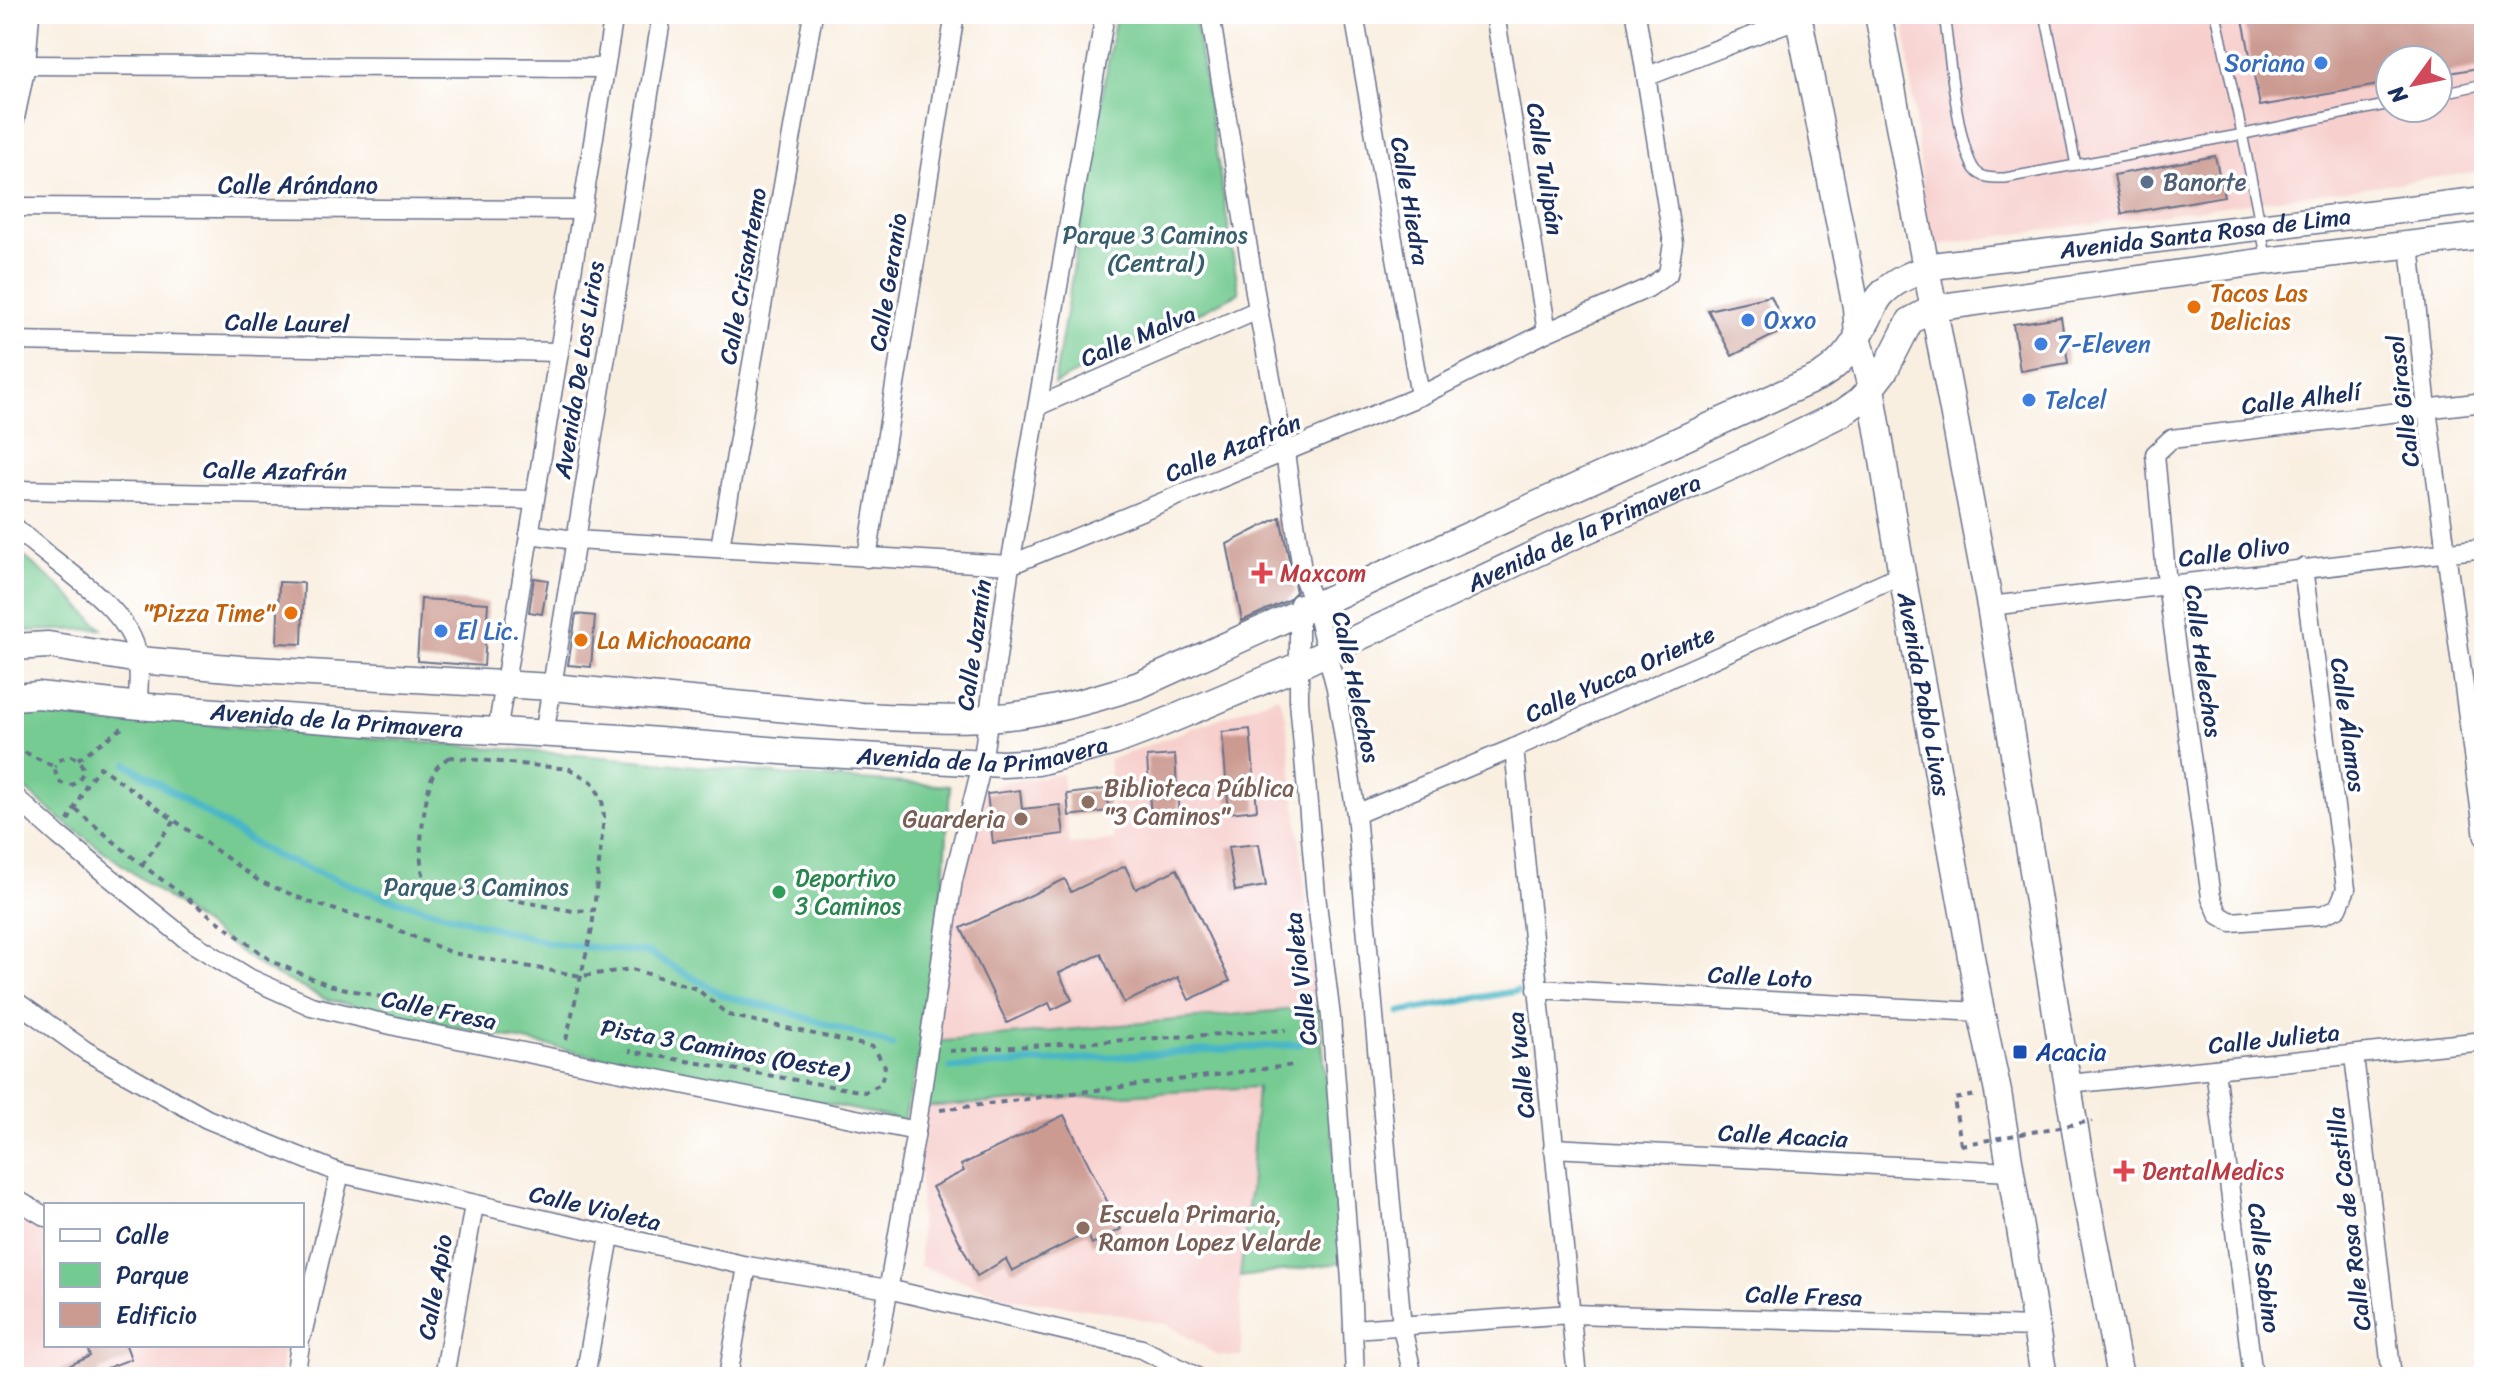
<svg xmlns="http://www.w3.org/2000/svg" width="2498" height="1391" font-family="Sriracha,sans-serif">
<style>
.built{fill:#f7d0ce;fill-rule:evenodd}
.green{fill:#74cb91;stroke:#487d78;stroke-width:2}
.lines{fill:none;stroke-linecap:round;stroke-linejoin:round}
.stream{stroke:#4ab6c7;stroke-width:7}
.building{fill:#cb9a90}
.lane-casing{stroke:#69728c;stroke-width:12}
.street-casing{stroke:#69728c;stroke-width:21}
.secondary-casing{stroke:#69728c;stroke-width:29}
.path{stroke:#69728c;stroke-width:4;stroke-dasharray:6 6;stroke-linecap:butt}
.lane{stroke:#fff;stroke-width:9}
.street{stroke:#fff;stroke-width:18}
.secondary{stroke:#fff;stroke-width:26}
.path-bridge{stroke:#69728c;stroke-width:4;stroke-dasharray:6 6;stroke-linecap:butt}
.shop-dot{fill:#3f7fe0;stroke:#fff;stroke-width:3}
.service-dot{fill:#5c6f8a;stroke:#fff;stroke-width:3}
.food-dot{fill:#e8710a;stroke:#fff;stroke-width:3}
.health-dot{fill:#e0444e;stroke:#fff;stroke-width:3}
.education-dot{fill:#8d6e63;stroke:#fff;stroke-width:3}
.leisure-dot{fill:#2e9e5b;stroke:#fff;stroke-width:3}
.transit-dot{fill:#1a4fb4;stroke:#fff;stroke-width:3}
.labels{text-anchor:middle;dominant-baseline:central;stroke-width:7;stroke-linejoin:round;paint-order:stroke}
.shop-label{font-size:24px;fill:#366cbe;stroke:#fff;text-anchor:start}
.street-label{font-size:24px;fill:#1b2f5e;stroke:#fff}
.service-label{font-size:24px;fill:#4e5e75;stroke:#fff;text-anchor:start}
.park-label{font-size:24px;fill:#365e6d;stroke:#fff}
.food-label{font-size:24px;fill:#c56008;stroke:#fff;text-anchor:start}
.health-label{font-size:24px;fill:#be3a42;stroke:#fff;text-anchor:start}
.education-label{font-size:24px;fill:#785e54;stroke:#fff;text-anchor:start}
.leisure-label{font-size:24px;fill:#27864d;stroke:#fff;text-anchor:start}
.transit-label{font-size:24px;fill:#164399;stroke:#fff;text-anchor:start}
</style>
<rect width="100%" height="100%" fill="#fff"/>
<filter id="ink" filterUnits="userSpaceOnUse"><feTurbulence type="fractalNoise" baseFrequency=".0125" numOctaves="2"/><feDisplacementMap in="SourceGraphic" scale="16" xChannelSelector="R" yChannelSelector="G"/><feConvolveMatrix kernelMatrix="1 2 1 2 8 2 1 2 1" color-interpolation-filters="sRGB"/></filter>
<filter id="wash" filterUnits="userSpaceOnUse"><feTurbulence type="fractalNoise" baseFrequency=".006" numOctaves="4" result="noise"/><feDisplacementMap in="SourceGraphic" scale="32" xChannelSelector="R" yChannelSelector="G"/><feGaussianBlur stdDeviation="1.8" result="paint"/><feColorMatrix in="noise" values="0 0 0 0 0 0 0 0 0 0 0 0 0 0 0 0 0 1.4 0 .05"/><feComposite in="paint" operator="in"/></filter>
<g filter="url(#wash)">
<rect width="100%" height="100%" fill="#f9efe1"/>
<g class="built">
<path d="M1903 14H2484V171L1929 246ZM2390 60H2438V108H2390Z"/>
<path d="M1278 696 1286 717 1318 1007 923 1044 982 794 1005 782 1062 774 1069 844 1115 840 1109 760Z"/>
<path d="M1257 1087 1250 1190 1240 1277 1242 1357 1217 1355 1168 1325 1103 1311 1013 1299 920 1266 921 1107Z"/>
<path d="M14 1213 46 1234V1345H284L280 1377H14Z"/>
</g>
<g class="green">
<path d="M1116 14H1194L1239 293 1054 384Z"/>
<path d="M14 548 65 591 102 629 14 631Z"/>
<path d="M59 712 626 759 785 775 950 786 945 867 923 1043 1318 1007 1347 1262 1240 1277 1250 1190 1257 1087 921 1107V1049L904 1120 327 1000 262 968 64 822 14 780V714Z"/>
</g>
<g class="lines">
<g class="stream">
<path d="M127 764 273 855 377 895 549 943 649 953 725 996 778 1009 892 1045"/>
<path d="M1400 1012 1517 991"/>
<path d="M951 1068 1301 1044"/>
</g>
</g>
<g id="blocks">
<g class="building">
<path d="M2242 14H2484V67L2438 75V60H2390V83L2260 106Z"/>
<path d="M2215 156 2224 196 2122 214 2114 175Z"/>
<path d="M1771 296 1786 329 1732 356 1708 310Z"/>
<path d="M2061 317 2068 363 2020 371 2013 324Z"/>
<path d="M1280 517 1296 592 1288 600 1242 621 1227 544Z"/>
<path d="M534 578 548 580 542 614 529 612Z"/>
<path d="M279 582 304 583 302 644 277 643Z"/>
<path d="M421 599 488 603 484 666 417 661Z"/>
<path d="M576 614 595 616 591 667 568 665Z"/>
<path d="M1250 729 1257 810 1229 813 1222 732Z"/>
<path d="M1175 755 1179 818 1151 821 1147 757Z"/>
<path d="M1106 789 1109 811 1069 816 1067 794Z"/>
<path d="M1020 790 1022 809 1060 805 1064 834 993 843 987 794Z"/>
<path d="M1259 844 1266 886 1235 891 1228 847Z"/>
<path d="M1125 866 1136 889 1177 869 1230 981 1189 1000 1178 977 1124 1003 1101 954 1059 973 1072 1000 1052 1010 1049 1003 1007 1023 961 928 1065 879 1071 892Z"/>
<path d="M1064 1115 1121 1229 1092 1244 1087 1233 1012 1271 1006 1259 977 1276 932 1187 964 1171 961 1165Z"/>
<path d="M86 1345H126L131 1359 99 1371 101 1377H52L51 1374 90 1356Z"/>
</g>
</g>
</g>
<g filter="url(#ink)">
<use href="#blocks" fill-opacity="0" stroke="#69728c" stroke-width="2"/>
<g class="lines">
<g class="lane-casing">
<g id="lane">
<path d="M1944 14C1949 48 1957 146 1975 170 1982 179 1995 178 2005 178L2244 134 2390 104"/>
<path d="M2045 14 2076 165"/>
<path d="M2216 14C2234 95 2252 175 2266 257"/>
<path d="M2438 94 2484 84"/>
</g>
</g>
<g class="street-casing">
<g id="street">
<path d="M1210 14 1258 310 1285 453 1303 577 1315 607 1336 688 1356 814 1402 1327 1413 1377"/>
<path d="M1354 14 1420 396"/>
<path d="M1495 14 1547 332"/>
<path d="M26 65 605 68"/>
<path d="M1648 76 1799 18"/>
<path d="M14 123 26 65 30 14"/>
<path d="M14 207 582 210"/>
<path d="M2410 245 2427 409 2484 837"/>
<path d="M14 341 559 352"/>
<path d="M1038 406 1258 310"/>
<path d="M14 490 534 500"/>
<path d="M14 526C48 561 123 601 136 649 141 667 138 687 138 705"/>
<path d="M529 534 575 540 1010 565 1420 396 1547 332 1648 288 1668 274 1673 243 1636 14"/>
<path d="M720 547 813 14"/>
<path d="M867 558 955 14"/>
<path d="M2303 568 2346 889 2338 908 2322 915 2231 922 2219 915 2211 897 2167 584 2155 454 2171 439 2484 402"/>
<path d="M1299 603V701L1316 895 1331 1017 1351 1281 1355 1377"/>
<path d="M1990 606 2484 548"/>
<path d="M497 732 614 14"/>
<path d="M544 735 662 14"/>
<path d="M1514 748 1577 1377"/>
<path d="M14 796 59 836 186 939 249 978 311 1006 408 1029 916 1131"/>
<path d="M1356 814 1514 748 1902 574"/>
<path d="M1537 989 1981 1012"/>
<path d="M14 1000 86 1051 207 1119 340 1173 747 1266 888 1289 1142 1349 1197 1377"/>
<path d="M2354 1056 2392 1377"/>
<path d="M2215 1069 2253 1377"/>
<path d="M2069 1084 2484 1041"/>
<path d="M1553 1148 2010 1172"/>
<path d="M14 1198 46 1217"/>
<path d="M1353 1329 1571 1314 2036 1327"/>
<path d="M302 1335 340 1173"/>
<path d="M295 1377 300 1345"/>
<path d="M444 1377 474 1205"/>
<path d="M585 1377 610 1236"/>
<path d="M728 1377 747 1266"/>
<path d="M873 1377 916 1131 953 880 982 764 1010 565 1105 14"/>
</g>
</g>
<g class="secondary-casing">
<g id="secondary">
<path id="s1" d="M1798 14 1856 307 1858 336 1871 388 1902 574 1981 1012 1998 1092 2044 1377"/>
<path d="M1878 14 1990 606 2083 1178 2120 1377"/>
<path id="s2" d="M14 647 48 645 139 660 240 669 552 687 862 716C904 718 946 720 987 718 1039 715 1090 701 1139 685L1821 376C1844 362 1856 342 1868 319 1873 309 1876 299 1884 292 1899 277 1920 271 1940 265L2484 200"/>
<path id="s3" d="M14 697 38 695 150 707 408 726 622 738 793 752 1003 764 1038 762 1114 742 1151 728 1298 666 1562 541 1737 464 1842 413 1859 401 1871 388 1885 370 1910 321 1934 308 2266 261 2484 236"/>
</g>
</g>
<g class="path">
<path d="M14 747 55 767 56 776 61 783 72 785C86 776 87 763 71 756L61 759 55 767"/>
<path d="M449 757 570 769 592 782 602 799 604 817 594 910 573 911 432 885C429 882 426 880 424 876 415 860 426 785 435 770 438 765 444 761 449 757Z"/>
<path d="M78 759 122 728"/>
<path d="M75 809 142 865 273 962 329 985 503 1025"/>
<path d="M68 821 87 783 100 767 259 881 312 903 384 924 452 953 581 976 632 969 697 989 728 1015 873 1047 885 1066 881 1084 865 1092 629 1051"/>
<path d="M142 865 174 821"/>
<path d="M949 1051 1286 1030"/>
<path d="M940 1110 1294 1065"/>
<path d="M1961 1145 1954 1099 1976 1095"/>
</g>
<use href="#lane" class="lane"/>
<use href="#street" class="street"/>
<use href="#secondary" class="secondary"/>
<g class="path-bridge">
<path d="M566 1040 592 929 594 910"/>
<path d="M1961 1145 2092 1121"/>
</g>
</g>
</g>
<g class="shop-dot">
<circle cx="2321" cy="63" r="8"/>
<circle cx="1748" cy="320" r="8"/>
<circle cx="2041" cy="344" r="8"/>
<circle cx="2029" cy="400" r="8"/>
<circle cx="441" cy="631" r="8"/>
</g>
<circle class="service-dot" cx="2147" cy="182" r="8"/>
<g class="food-dot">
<circle cx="2194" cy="307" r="8"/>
<circle cx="291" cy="613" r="8"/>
<circle cx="581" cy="640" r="8"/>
</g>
<g class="health-dot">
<path d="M1258 561h8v8h8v8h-8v8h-8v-8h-8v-8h8z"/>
<path d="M2120 1159h8v8h8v8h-8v8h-8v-8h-8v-8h8z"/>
</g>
<g class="education-dot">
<circle cx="1088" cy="802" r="8"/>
<circle cx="1021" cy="819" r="8"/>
<circle cx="1083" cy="1228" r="8"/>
</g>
<circle class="leisure-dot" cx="779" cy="892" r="8"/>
<rect class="transit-dot" x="2012" y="1044" width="16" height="16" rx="4"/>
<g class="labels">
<g class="shop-label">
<text x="2305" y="63" text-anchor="end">Soriana</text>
<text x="1764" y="320">Oxxo</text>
<text x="2057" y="344">7-Eleven</text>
<text x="2045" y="400">Telcel</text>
<text x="457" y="631">El Lic.</text>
</g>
<g class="street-label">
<text transform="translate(1545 169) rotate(81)">Calle Tulipán</text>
<text x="298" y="185">Calle Arándano</text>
<text transform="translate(1410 201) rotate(80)">Calle Hiedra</text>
<text stroke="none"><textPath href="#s2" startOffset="2318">Avenida Santa Rosa de Lima</textPath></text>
<text transform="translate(743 276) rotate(-80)">Calle Crisantemo</text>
<text transform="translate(888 282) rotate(-81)">Calle Geranio</text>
<text transform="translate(287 323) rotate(1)">Calle Laurel</text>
<text transform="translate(1138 336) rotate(-23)">Calle Malva</text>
<text transform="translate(579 370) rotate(-81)">Avenida De Los Lirios</text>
<text transform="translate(2301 399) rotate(-7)">Calle Alhelí</text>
<text transform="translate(2403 401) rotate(-97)">Calle Girasol</text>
<text transform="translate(1233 448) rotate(-22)">Calle Azafrán</text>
<text transform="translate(275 471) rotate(1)">Calle Azafrán</text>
<text stroke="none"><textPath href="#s3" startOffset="1620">Avenida de la Primavera</textPath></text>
<text transform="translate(2234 552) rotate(-7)">Calle Olivo</text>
<text transform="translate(974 645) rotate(-82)">Calle Jazmín</text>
<text transform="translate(2203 661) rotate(82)">Calle Helechos</text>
<text transform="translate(1620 674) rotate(-24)">Calle Yucca Oriente</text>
<text transform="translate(1356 687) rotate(78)">Calle Helechos</text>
<text stroke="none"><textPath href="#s1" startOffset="692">Avenida Pablo Livas</textPath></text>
<text stroke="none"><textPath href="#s3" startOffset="324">Avenida de la Primavera</textPath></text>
<text transform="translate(2348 725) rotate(82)">Calle Álamos</text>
<text stroke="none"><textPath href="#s3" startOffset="972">Avenida de la Primavera</textPath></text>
<text transform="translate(1760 977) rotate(3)">Calle Loto</text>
<text transform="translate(1301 979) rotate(-97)">Calle Violeta</text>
<text transform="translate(439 1010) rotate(12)">Calle Fresa</text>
<text transform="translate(2274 1039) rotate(-6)">Calle Julieta</text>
<text transform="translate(725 1049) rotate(10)">Pista 3 Caminos (Oeste)</text>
<text transform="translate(1521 1065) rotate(-96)">Calle Yuca</text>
<text transform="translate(1783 1136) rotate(3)">Calle Acacia</text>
<text transform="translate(595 1208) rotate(13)">Calle Violeta</text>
<text transform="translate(2349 1219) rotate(-97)">Calle Rosa de Castilla</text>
<text transform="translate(2264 1268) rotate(83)">Calle Sabino</text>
<text transform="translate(435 1287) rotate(-80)">Calle Apio</text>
<text transform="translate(1804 1296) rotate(2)">Calle Fresa</text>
</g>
<g class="service-label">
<text x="2163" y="182">Banorte</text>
</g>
<g class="park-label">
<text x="1155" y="235">Parque 3 Caminos<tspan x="1155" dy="28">(Central)</tspan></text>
<text x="476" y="887">Parque 3 Caminos</text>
</g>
<g class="food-label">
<text x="2210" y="293">Tacos Las<tspan x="2210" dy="28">Delicias</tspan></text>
<text x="275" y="613" text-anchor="end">"Pizza Time"</text>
<text x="597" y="640">La Michoacana</text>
</g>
<g class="health-label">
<text x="1280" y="573">Maxcom</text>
<text x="2142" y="1171">DentalMedics</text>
</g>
<g class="education-label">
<text x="1104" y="788">Biblioteca Pública<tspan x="1104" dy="28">"3 Caminos"</tspan></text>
<text x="1005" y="819" text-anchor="end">Guarderia</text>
<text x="1099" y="1214">Escuela Primaria,<tspan x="1099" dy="28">Ramon Lopez Velarde</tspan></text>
</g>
<g class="leisure-label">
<text x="795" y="878">Deportivo<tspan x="795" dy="28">3 Caminos</tspan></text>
</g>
<g class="transit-label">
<text x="2036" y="1052">Acacia</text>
</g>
</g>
<rect width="2498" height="1391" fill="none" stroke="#fff" stroke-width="48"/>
<rect x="44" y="1203" width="260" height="144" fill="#ffffff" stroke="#a4acbf" stroke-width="2"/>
<rect x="60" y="1229" width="40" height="12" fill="#ffffff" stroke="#a4acbf" stroke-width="2"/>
<text x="116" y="1243" font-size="24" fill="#1b2f5e">Calle</text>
<rect x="60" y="1263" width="40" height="24" fill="#74cb91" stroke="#a4acbf" stroke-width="2"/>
<text x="116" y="1283" font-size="24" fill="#1b2f5e">Parque</text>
<rect x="60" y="1303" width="40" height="24" fill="#cb9a90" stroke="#a4acbf" stroke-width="2"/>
<text x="116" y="1323" font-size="24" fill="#1b2f5e">Edificio</text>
<g transform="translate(2414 84) rotate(237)"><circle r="38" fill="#ffffff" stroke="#a4acbf" stroke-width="2"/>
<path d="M0-6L14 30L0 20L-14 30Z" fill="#d1495b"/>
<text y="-12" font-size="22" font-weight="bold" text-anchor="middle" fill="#1b2f5e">N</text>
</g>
</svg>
